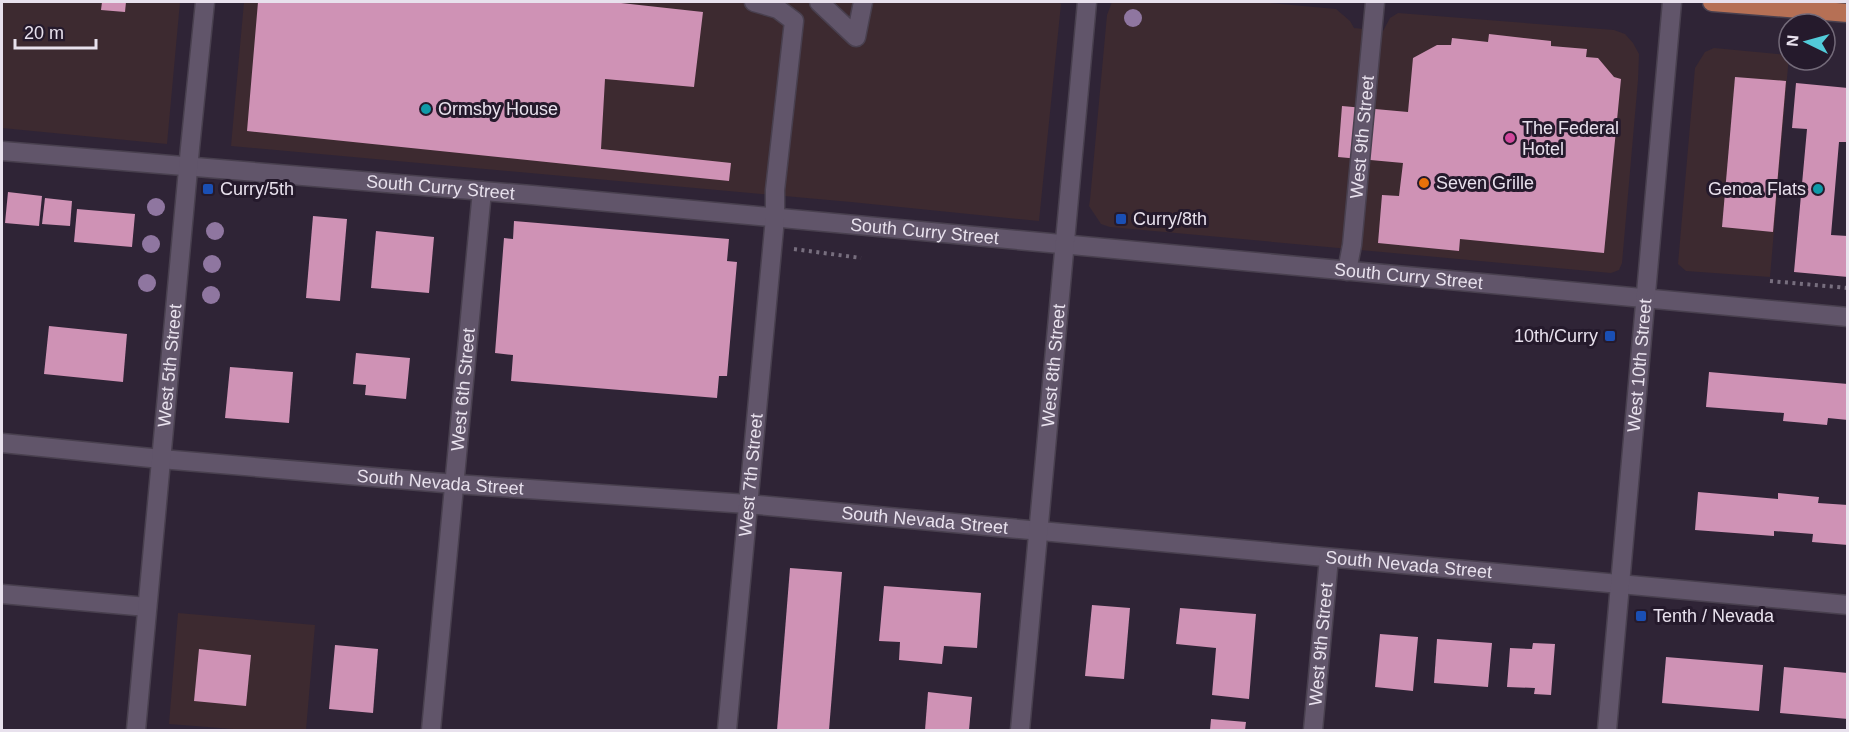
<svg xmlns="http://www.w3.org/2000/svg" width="1849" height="732" font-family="Helvetica,sans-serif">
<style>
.commercial{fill:#3d2a30}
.building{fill:#cf92b5}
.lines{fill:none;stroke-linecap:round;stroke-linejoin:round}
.minor-casing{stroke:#49404f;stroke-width:21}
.major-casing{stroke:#49404f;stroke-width:21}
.path{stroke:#776e7e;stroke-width:4;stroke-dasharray:3 4.5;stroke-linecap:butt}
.minor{stroke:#61556a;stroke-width:18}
.major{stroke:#b67055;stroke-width:18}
.tree{fill:#8f76a0}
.culture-dot{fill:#0f9aa8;stroke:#251a2c;stroke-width:2}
.hotel-dot{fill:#d1479c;stroke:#251a2c;stroke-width:2}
.food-dot{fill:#e8710a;stroke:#251a2c;stroke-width:2}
.transit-dot{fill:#1a4fb4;stroke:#251a2c;stroke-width:2}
.labels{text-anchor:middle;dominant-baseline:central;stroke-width:6;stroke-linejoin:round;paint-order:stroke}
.poi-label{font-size:18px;fill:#e8e1ed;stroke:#251a2c;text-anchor:start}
.street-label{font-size:18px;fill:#e8e1ed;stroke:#251a2c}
</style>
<rect width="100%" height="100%" fill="#2f2436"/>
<g class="commercial">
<path d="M2 2H180L167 144 2 128Z"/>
<path d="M244 2H1058L1061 4 1039 221 851 202 231 146Z"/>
<path d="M1112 2H1260L1336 9 1350 21 1354 28 1383 31 1390 18 1398 13 1614 30 1625 34 1633 43 1639 54 1638 80 1622 263 1619 270 1611 273 1110 227 1101 224 1089 206 1090 200 1107 15Z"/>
<path d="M1714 48 1789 55 1770 277 1686 271 1678 264 1695 68 1705 52Z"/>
<path d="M178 613 315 625 306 730H246L169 724Z"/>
</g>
<g class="building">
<path d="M102 2H126L125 12 101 10Z"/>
<path d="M258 2H612L703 12 694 87 605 79 601 149 731 163 729 181 247 131Z"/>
<path d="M1489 34 1551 41V46L1587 49 1586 57 1598 58 1614 77 1621 79 1604 253 1460 239 1459 251 1378 243 1382 195 1399 196 1403 163 1338 157 1342 106 1408 112 1413 58 1437 45H1451L1452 38 1488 42Z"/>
<path d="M1735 77 1786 81 1773 232 1722 227Z"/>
<path d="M1796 83 1848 88V142H1839L1831 235 1848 236V277L1794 272 1807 129 1792 128Z"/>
<path d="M8 192 42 196 39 226 5 223Z"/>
<path d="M45 198 72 201 70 226 42 224Z"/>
<path d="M77 209 135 214 132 247 74 242Z"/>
<path d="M313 216 347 219 340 301 306 298Z"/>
<path d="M514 221 729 239 727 261 737 262 727 376H719L717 398 511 381 513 355 495 353 504 238 513 239Z"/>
<path d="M376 231 434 237 429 293 371 288Z"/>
<path d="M49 326 127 334 123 382 44 374Z"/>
<path d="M356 353 410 358 406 399 365 395 366 385 353 384Z"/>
<path d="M230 367 293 372 289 423 225 418Z"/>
<path d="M1709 372 1848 384V420L1828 418 1827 425 1783 421 1784 413 1706 407Z"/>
<path d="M1698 492 1778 499V493L1819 497 1818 503 1848 505V545L1812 542 1813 534 1774 531V536L1695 530Z"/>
<path d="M790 568 842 572 829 730H777Z"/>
<path d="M884 586 981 593 977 648 944 646 942 664 899 660 900 642 879 641Z"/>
<path d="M1092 605 1130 608 1124 679 1085 676Z"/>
<path d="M1180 608 1256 614 1249 699 1212 695 1216 648 1176 644Z"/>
<path d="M1380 634 1418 637 1413 691 1375 687Z"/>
<path d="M1437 639 1492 643 1488 687 1434 683Z"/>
<path d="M1533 643 1555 644 1551 695 1534 694 1535 688 1507 687 1510 648 1532 649Z"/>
<path d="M335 645 378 649 373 713 329 709Z"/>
<path d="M199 649 251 655 246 706 194 701Z"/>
<path d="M1666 657 1763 665 1759 711 1662 703Z"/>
<path d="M1784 667 1848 673V719L1780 713Z"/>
<path d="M928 692 972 697 969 730H925Z"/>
<path d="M1211 719 1246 722 1245 730H1210Z"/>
</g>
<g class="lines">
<g class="minor-casing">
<g id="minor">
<path d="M819 2 856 37 863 2"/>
<path id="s1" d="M2 151 532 195 1848 317"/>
<path id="s2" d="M1347 271 1352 245 1375 2"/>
<path id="s3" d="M2 443 161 459 455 484 747 504 1848 605"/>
<path d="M2 594 147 607"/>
<path id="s4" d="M136 730 190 148 205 2"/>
<path id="s5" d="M431 730 482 191"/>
<path id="s6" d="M727 730 775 218V190L794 21 778 9 754 2"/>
<path id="s7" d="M1020 730 1087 2"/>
<path id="s8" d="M1313 730 1329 558"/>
<path id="s9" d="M1607 730 1672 2"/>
</g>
</g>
<g class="major-casing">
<path id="major" d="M1712 2 1848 13"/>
</g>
<g class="path">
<path d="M794 249 861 258"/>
<path d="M1770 281 1848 288"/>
</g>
<use href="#minor" class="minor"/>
<use href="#major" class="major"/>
</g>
<g class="tree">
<circle cx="1133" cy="18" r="9"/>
<circle cx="156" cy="207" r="9"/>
<circle cx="215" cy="231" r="9"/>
<circle cx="151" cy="244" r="9"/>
<circle cx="212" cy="264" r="9"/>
<circle cx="147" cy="283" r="9"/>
<circle cx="211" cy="295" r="9"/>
</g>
<g class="culture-dot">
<circle cx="426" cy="109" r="6"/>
<circle cx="1818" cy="189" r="6"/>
</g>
<circle class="hotel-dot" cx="1510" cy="138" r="6"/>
<circle class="food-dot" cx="1424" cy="183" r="6"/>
<g class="transit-dot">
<rect x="202" y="183" width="12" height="12" rx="3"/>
<rect x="1115" y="213" width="12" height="12" rx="3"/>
<rect x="1604" y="330" width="12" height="12" rx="3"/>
<rect x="1635" y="610" width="12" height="12" rx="3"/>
</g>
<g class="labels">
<g class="poi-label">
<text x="438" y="109">Ormsby House</text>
<text x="1522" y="128">The Federal<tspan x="1522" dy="21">Hotel</tspan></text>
<text x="1436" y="183">Seven Grille</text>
<text x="220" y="189">Curry/5th</text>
<text x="1806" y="189" text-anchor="end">Genoa Flats</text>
<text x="1133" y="219">Curry/8th</text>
<text x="1598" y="336" text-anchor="end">10th/Curry</text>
<text x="1653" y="616">Tenth / Nevada</text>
</g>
<g class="street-label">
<text stroke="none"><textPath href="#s2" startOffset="135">West 9th Street</textPath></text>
<text stroke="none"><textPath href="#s1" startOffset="440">South Curry Street</textPath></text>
<text stroke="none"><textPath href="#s1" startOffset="926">South Curry Street</textPath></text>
<text stroke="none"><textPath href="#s1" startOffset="1412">South Curry Street</textPath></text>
<text stroke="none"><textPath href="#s4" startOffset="366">West 5th Street</textPath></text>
<text stroke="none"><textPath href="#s7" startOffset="366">West 8th Street</textPath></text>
<text stroke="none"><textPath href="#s9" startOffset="366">West 10th Street</textPath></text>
<text stroke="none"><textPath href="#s5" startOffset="342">West 6th Street</textPath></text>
<text stroke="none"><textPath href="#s6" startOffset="256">West 7th Street</textPath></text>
<text stroke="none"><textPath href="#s3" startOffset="440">South Nevada Street</textPath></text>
<text stroke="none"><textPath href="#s3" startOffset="926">South Nevada Street</textPath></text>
<text stroke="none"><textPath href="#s3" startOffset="1412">South Nevada Street</textPath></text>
<text stroke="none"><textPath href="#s8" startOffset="86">West 9th Street</textPath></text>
</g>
</g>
<rect width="1849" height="732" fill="none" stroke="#e8e1ed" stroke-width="6"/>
<g transform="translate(1807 42) rotate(275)"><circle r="28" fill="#251a2c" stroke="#736a79" stroke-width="1.5"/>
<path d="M0-4.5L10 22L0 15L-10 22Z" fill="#52cbd9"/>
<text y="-9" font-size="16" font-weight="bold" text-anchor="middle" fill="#e8e1ed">N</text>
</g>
<path d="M15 39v9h81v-9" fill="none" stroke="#e8e1ed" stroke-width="3"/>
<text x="24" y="39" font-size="18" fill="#e8e1ed" stroke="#251a2c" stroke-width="4.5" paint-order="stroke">20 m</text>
</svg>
